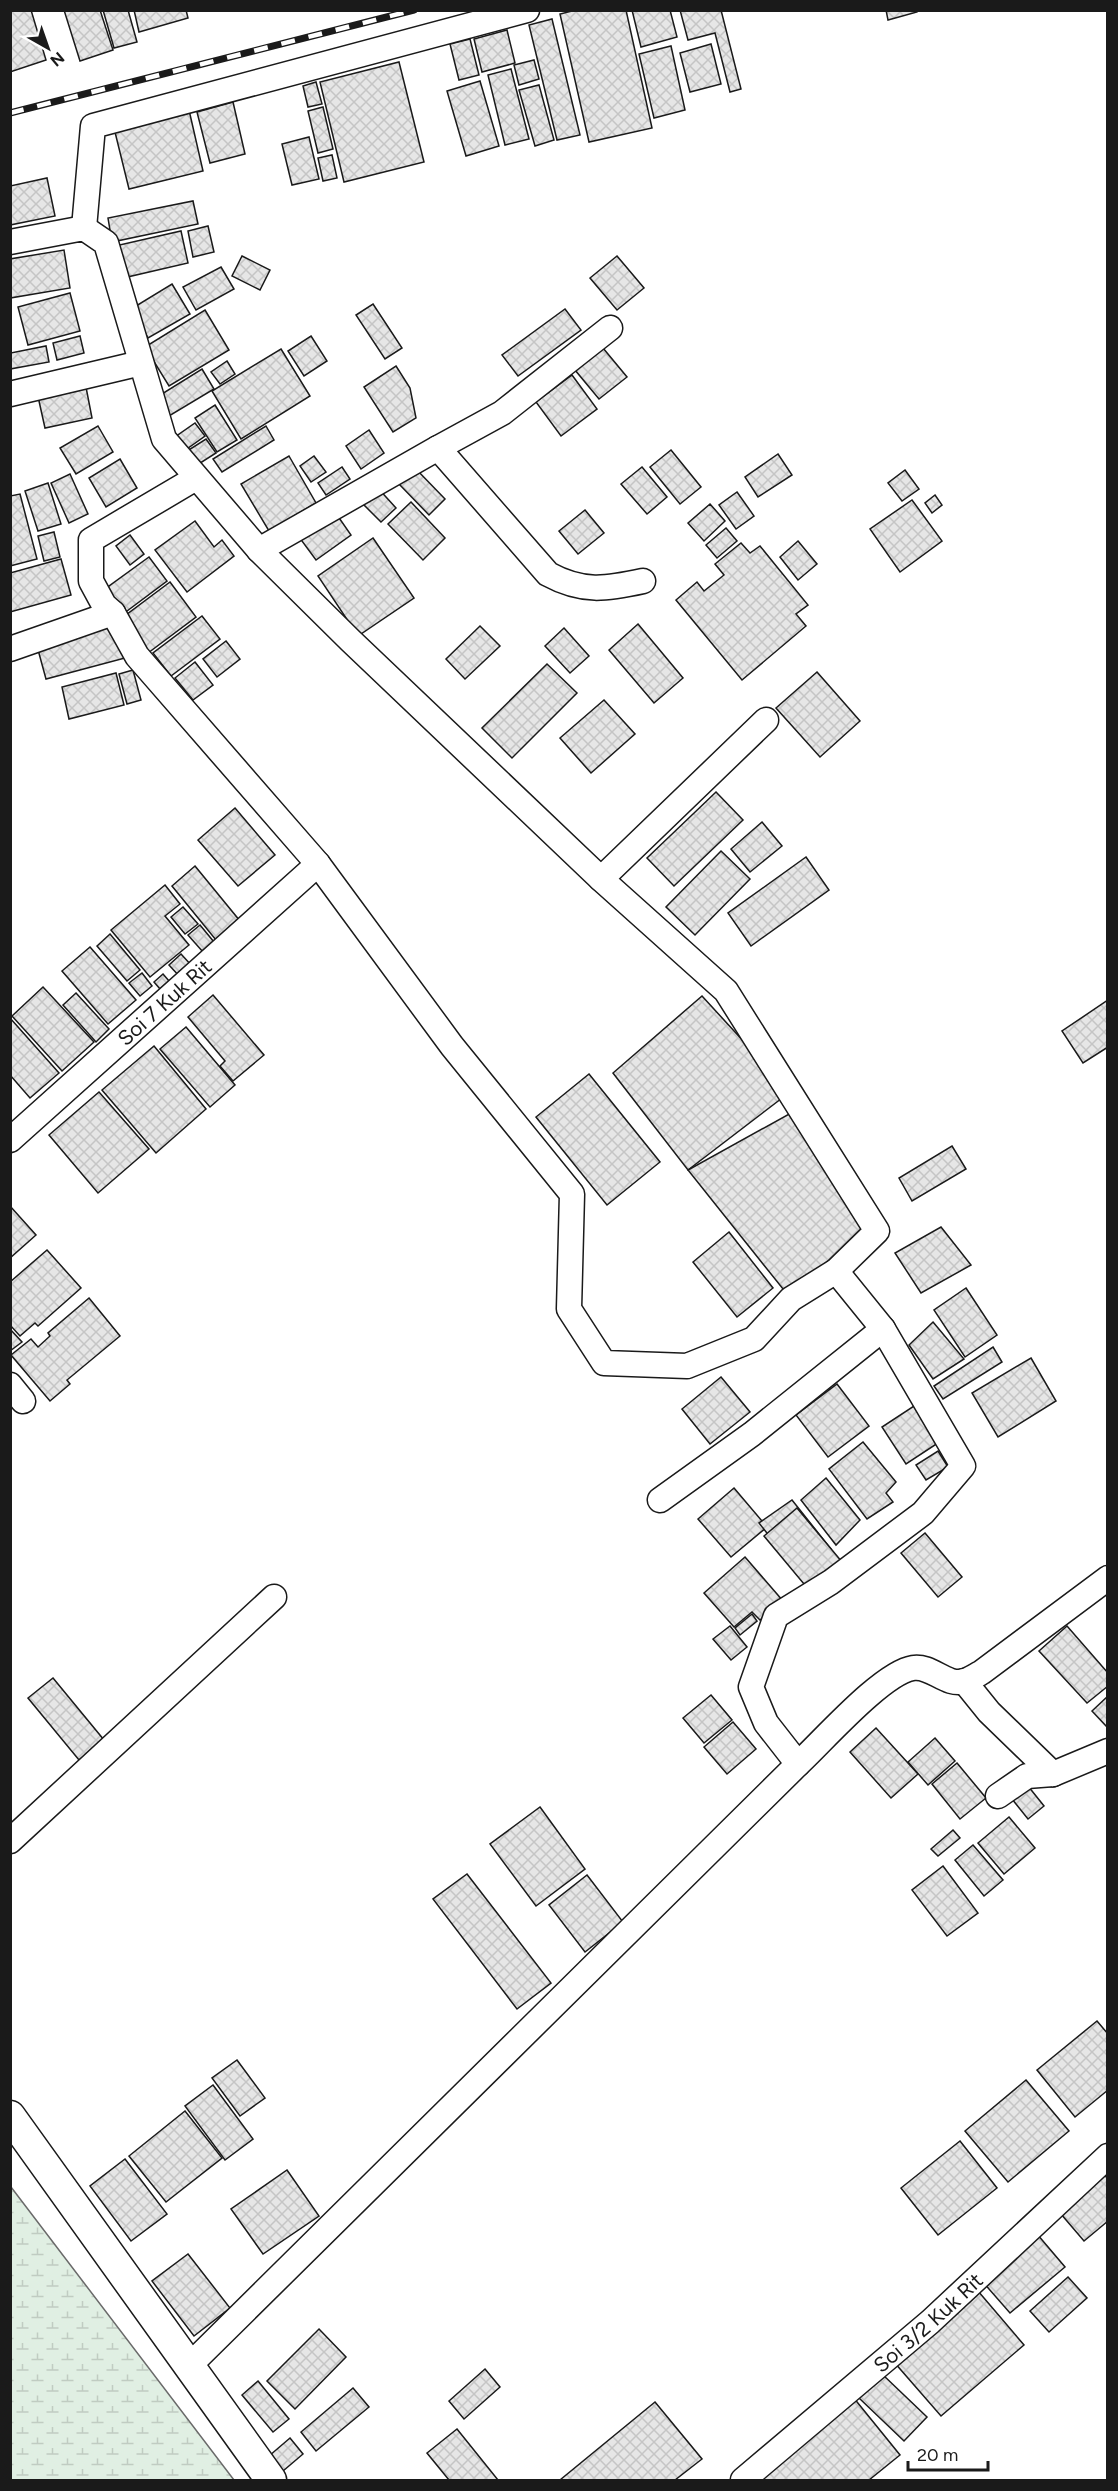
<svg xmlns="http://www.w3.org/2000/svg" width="1118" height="2491" font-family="Figtree,sans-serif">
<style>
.wetland{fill:url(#wetland-marsh);stroke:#6a6a6a;stroke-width:1.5}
.building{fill:url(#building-cross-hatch);stroke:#1a1a1a;stroke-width:1.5}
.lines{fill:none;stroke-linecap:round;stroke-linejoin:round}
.minor-casing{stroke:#1a1a1a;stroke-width:27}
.tertiary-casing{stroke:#1a1a1a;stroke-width:33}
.minor{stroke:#fff;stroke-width:24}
.tertiary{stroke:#fff;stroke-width:30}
.rail-casing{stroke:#1a1a1a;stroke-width:7}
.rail{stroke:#fff;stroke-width:4.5;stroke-dasharray:14;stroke-linecap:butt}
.labels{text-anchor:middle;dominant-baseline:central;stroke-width:4.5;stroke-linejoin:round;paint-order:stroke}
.street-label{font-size:21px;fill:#1a1a1a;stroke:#fff}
</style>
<defs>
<pattern id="wetland-marsh" width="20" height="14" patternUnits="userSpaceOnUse" patternTransform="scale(1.5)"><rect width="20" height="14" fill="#e0efe3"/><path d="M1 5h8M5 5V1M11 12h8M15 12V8" fill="none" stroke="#c0ccc2"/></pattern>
<pattern id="building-cross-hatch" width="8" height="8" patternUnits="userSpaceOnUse" patternTransform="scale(1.5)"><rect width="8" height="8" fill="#e6e6e6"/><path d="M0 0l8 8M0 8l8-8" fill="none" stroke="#c5c5c5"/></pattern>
</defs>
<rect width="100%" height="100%" fill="#fff"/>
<path class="wetland" d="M11 2187 234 2480H11Z"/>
<g class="building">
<path d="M10 10H31L46 60 10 72Z"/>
<path d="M64 10H100L113 50 80 61Z"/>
<path d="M103 10H128L137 42 114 48Z"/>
<path d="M134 10H186L188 18 139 32Z"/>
<path d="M576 10H626L652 128 589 142 560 14Z"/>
<path d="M632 10H670L677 37 641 47Z"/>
<path d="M680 10H721L741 89 730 92 715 33 688 40Z"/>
<path d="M886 10H917V12L888 20Z"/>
<path d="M552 19 580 135 557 140 529 25Z"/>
<path d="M507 30 515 63 482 72 474 39Z"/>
<path d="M470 39 479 75 459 80 450 44Z"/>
<path d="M711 44 721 84 690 92 680 53Z"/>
<path d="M671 46 685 110 654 118 639 54Z"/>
<path d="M534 60 539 79 519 85 514 65Z"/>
<path d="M399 62 424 162 344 182 320 82Z"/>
<path d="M511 69 529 139 505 145 488 75Z"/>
<path d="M480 81 499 146 466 156 447 91Z"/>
<path d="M316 82 322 104 308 107 303 86Z"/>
<path d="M539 85 554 140 535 146 519 90Z"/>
<path d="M233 102 245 154 210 163 197 112Z"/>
<path d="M323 107 333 149 318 153 308 111Z"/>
<path d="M189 110 203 171 129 189 114 128Z"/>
<path d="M309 137 319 179 292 185 282 144Z"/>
<path d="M332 155 337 178 323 181 318 158Z"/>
<path d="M47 178 55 216 10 225V186Z"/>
<path d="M193 201 198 224 112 242 108 218Z"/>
<path d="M208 226 214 252 193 257 188 231Z"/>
<path d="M181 231 188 263 123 278 115 246Z"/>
<path d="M64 250 70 288 10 298V259Z"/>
<path d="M242 256 270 270 260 290 232 276Z"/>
<path d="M617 256 644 288 617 310 590 278Z"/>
<path d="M221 267 234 289 196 310 183 287Z"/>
<path d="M172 284 190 314 148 338 131 309Z"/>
<path d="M70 293 80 331 28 345 18 307Z"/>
<path d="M373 304 402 348 385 359 356 315Z"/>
<path d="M565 309 581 330 518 376 502 355Z"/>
<path d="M205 310 229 350 169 386 145 347Z"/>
<path d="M80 336 84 353 57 360 53 343Z"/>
<path d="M311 336 327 361 304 376 288 351Z"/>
<path d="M46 346 49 362 10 369V351L11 353Z"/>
<path d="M603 348 627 377 599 399 575 370Z"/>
<path d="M281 349 310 396 241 439 212 391Z"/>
<path d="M227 361 235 374 220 384 211 372Z"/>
<path d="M396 366 410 388 416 418 393 432 364 387Z"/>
<path d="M202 369 214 389 169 416 157 397Z"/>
<path d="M572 375 597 409 561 436 536 402Z"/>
<path d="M85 382 92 418 45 428 37 392Z"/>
<path d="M215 405 237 440 217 452 195 418Z"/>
<path d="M195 423 205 436 184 451 175 437Z"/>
<path d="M98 426 113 452 76 474 60 448Z"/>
<path d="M266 426 274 440 222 472 213 459Z"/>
<path d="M369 430 384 453 361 469 346 446Z"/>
<path d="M206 439 216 453 194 467 184 453Z"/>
<path d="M671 450 701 487 680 504 650 467Z"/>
<path d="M778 454 792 475 758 497 745 477Z"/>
<path d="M289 456 316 503 269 531 241 484Z"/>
<path d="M314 456 326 472 311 482 300 466Z"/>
<path d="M120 459 137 488 106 507 89 478Z"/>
<path d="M342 467 350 479 326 495 318 483Z"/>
<path d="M642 467 667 497 647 514 621 484Z"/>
<path d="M415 468 445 499 429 515 399 484Z"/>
<path d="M905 470 919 489 902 501 888 483Z"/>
<path d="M70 474 88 514 69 523 51 483Z"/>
<path d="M48 483 61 524 38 531 25 491Z"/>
<path d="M376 486 396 508 381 522 360 501Z"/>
<path d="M737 492 754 516 736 529 719 505Z"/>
<path d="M20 494 37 559 10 566V496Z"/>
<path d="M935 495 942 505 932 513 925 503Z"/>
<path d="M912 500 942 541 900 572 870 529Z"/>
<path d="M411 502 445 538 423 560 388 524Z"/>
<path d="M710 504 725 521 704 541 688 523Z"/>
<path d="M585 510 604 533 578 554 559 531Z"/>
<path d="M335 512 351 535 316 560 299 537Z"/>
<path d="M195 521 214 547 222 540 234 556 187 592 155 550Z"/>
<path d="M726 528 737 541 717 558 706 545Z"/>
<path d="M54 532 60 557 44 561 38 536Z"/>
<path d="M130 535 144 554 130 565 116 546Z"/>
<path d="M373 538 414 598 358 636 318 576Z"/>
<path d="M798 541 817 564 798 580 780 557Z"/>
<path d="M741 543 750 553 760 546 808 605 796 614 806 626 742 680 676 600 697 582 704 591 724 575 715 564Z"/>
<path d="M149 557 167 581 123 614 105 589Z"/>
<path d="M61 559 71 595 10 612V573Z"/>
<path d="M170 582 196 617 148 653 122 618Z"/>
<path d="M202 616 220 639 171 676 153 653Z"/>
<path d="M638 624 683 678 654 703 609 650Z"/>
<path d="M117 625 125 658 46 679 37 646Z"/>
<path d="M480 626 500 646 465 679 446 659Z"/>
<path d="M564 628 589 656 570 673 545 646Z"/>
<path d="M226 641 240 659 217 677 203 659Z"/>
<path d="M195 662 213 685 193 700 175 678Z"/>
<path d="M547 664 577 693 512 758 482 728Z"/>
<path d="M133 670 141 700 127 704 119 674Z"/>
<path d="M817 672 860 721 820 757 776 708Z"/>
<path d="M116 673 124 705 69 719 62 687Z"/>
<path d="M604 700 635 734 591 773 560 738Z"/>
<path d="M716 792 743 820 674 886 647 858Z"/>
<path d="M235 808 275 855 238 886 198 840Z"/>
<path d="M762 822 782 846 750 872 731 849Z"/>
<path d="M721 851 750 879 695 935 666 907Z"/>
<path d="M806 857 829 890 751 946 728 913Z"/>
<path d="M195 866 240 921 216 940 172 886Z"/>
<path d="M165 885 180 904 165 916 189 945 150 977 111 930Z"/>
<path d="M183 907 198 924 185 934 171 917Z"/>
<path d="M200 925 214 942 203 952 188 935Z"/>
<path d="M110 934 140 970 127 981 97 946Z"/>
<path d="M90 947 136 1000 108 1024 62 971Z"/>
<path d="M181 954 192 966 180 977 169 965Z"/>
<path d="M142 973 152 986 140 996 129 983Z"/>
<path d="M163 974 169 981 160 989 154 982Z"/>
<path d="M43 987 94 1042 62 1071 12 1016Z"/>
<path d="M76 993 109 1029 96 1042 63 1005Z"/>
<path d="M213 995 264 1055 233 1081 220 1066 225 1061 188 1017Z"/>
<path d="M702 996 790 1092 688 1170 613 1073Z"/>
<path d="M1108 1000V1047L1083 1063 1062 1031Z"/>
<path d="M10 1018 59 1073 30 1098 10 1075Z"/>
<path d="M186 1027 235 1085 210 1107 160 1049Z"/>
<path d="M154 1046 206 1109 156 1153 102 1090Z"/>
<path d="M589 1074 660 1162 607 1205 536 1117Z"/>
<path d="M99 1092 149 1149 98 1193 49 1135Z"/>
<path d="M800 1108 862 1229 791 1299 688 1170Z"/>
<path d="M952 1146 966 1169 912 1201 899 1178Z"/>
<path d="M10 1206 36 1235 10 1258Z"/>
<path d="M941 1227 971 1265 921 1293 895 1253Z"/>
<path d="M729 1232 773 1288 737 1317 693 1262Z"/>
<path d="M47 1250 81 1288 38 1326 35 1323 20 1336 10 1325V1282Z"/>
<path d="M966 1288 997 1335 965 1357 934 1310Z"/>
<path d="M89 1298 120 1336 67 1380 70 1384 50 1401 11 1355 31 1339 38 1347 50 1336 48 1333Z"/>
<path d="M933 1322 964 1359 933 1379 909 1345Z"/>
<path d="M10 1329 22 1342 10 1351Z"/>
<path d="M993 1347 1002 1362 943 1399 934 1386Z"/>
<path d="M1031 1358 1056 1401 998 1437 972 1393Z"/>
<path d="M721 1377 750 1412 710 1444 682 1409Z"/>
<path d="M837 1384 869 1426 828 1457 796 1415Z"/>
<path d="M917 1404 941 1441 906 1464 882 1427Z"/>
<path d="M863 1442 896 1482 886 1493 893 1502 867 1519 829 1469Z"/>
<path d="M938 1451 948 1467 926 1480 916 1465Z"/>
<path d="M826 1478 860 1520 836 1545 801 1500Z"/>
<path d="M734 1488 767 1527 731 1557 698 1519Z"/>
<path d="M792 1500 831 1549 799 1574 759 1523Z"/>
<path d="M797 1508 842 1562 809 1590 764 1536Z"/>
<path d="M925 1533 962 1577 938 1597 901 1553Z"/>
<path d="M745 1557 783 1601 760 1620 752 1612 734 1627 704 1593Z"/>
<path d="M752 1614 757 1621 740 1635 735 1628Z"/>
<path d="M730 1626 747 1647 731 1660 713 1639Z"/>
<path d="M1067 1626 1108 1673V1686L1087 1703 1039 1651Z"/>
<path d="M53 1678 104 1740 79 1760 28 1698Z"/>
<path d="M711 1695 732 1720 704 1743 683 1718Z"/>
<path d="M1108 1696V1728L1092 1711Z"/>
<path d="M733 1722 756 1749 727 1774 704 1747Z"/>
<path d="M876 1728 918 1774 891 1798 850 1752Z"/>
<path d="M935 1738 955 1761 928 1785 908 1762Z"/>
<path d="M957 1763 986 1798 960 1819 932 1784Z"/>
<path d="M1024 1781 1044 1806 1028 1819 1008 1794Z"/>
<path d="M540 1807 585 1869 536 1906 490 1844Z"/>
<path d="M1009 1817 1035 1848 1004 1874 978 1843Z"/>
<path d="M953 1830 960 1838 938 1856 931 1849Z"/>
<path d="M973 1845 1003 1880 984 1896 955 1860Z"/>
<path d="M943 1866 978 1913 947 1936 912 1890Z"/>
<path d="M467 1874 551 1983 517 2009 433 1899Z"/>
<path d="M587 1875 623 1922 585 1952 549 1905Z"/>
<path d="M1097 2021 1108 2034V2090L1075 2117 1037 2070Z"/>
<path d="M237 2060 265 2098 240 2116 212 2078Z"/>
<path d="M1026 2080 1069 2131 1008 2182 965 2131Z"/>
<path d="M213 2085 253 2139 225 2160 185 2106Z"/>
<path d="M185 2111 222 2158 166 2202 129 2156Z"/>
<path d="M960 2141 997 2188 938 2235 901 2188Z"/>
<path d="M125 2159 167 2214 131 2241 90 2186Z"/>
<path d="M287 2170 319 2216 263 2254 231 2209Z"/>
<path d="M1100 2170 1108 2179V2221L1084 2241 1055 2207Z"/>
<path d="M1037 2234 1065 2267 1010 2313 982 2281Z"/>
<path d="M188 2254 230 2308 194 2336 152 2281Z"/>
<path d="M1068 2277 1087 2298 1049 2332 1030 2311Z"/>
<path d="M978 2291 1024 2345 941 2416 894 2362Z"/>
<path d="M319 2329 346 2357 295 2409 267 2381Z"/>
<path d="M485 2369 500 2387 464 2419 449 2401Z"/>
<path d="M882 2374 927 2417 904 2441 859 2398Z"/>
<path d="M258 2381 289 2419 273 2432 242 2395Z"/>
<path d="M353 2388 369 2407 316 2451 301 2432Z"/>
<path d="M853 2397 900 2455 869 2480H750Z"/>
<path d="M655 2402 702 2459 675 2480H560Z"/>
<path d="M457 2429 498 2480H449L427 2453Z"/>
<path d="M290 2438 303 2454 283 2471 269 2456Z"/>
</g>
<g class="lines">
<g class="minor-casing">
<g id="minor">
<path d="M84 228 93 126 527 10"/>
<path d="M10 242 84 228 106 243 164 439 259 550 351 641 601 879 726 991 877 1231 836 1271 791 1299 754 1339 687 1366 604 1363 569 1309 572 1194 452 1046 318 864 137 656 113 613 104 605 91 581V540L196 478"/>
<path d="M10 394 141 363"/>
<path d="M438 448 502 413 610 328"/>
<path d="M259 550 438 448 548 574C583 593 606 589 643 581"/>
<path d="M10 649 113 613"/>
<path d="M601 879 766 720"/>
<path id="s1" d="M10 1140 318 864"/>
<path d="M10 1385 23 1401"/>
<path d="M660 1500 752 1434 883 1329"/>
<path d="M964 1681 989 1712 1053 1774 1108 1751"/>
<path d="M798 1764C823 1741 882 1673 913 1668 932 1665 946 1687 965 1681 971 1679 977 1675 982 1672L1108 1578"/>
<path d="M998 1796 1027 1776 1053 1774"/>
<path d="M10 1841 274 1597"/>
<path d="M189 2366 798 1764 766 1723 751 1687 776 1616 831 1582 923 1513 963 1466 883 1329 836 1271"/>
<path id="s2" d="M743 2480 930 2322 1108 2156"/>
</g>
</g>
<g class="tertiary-casing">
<path id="tertiary" d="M10 2116 271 2480"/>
</g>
<use href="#minor" class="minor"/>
<use href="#tertiary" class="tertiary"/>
<g class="rail-casing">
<path id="rail" d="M10 113 414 10"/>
</g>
<use href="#rail" class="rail"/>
</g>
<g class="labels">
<g class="street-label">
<text stroke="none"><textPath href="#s1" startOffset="207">Soi 7 Kuk Rit</textPath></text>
<text stroke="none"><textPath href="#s2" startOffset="243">Soi 3/2 Kuk Rit</textPath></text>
</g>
</g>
<rect width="1118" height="2491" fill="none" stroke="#1a1a1a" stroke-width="24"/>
<g transform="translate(48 48) rotate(140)" stroke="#ffffff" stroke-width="4.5" paint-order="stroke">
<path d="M0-4.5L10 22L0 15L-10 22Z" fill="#1a1a1a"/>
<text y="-9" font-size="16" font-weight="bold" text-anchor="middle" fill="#1a1a1a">N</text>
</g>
<path d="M908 2461v9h80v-9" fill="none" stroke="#1a1a1a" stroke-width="3"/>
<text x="917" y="2461" font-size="18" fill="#1a1a1a" stroke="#ffffff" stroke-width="4.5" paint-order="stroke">20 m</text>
</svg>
